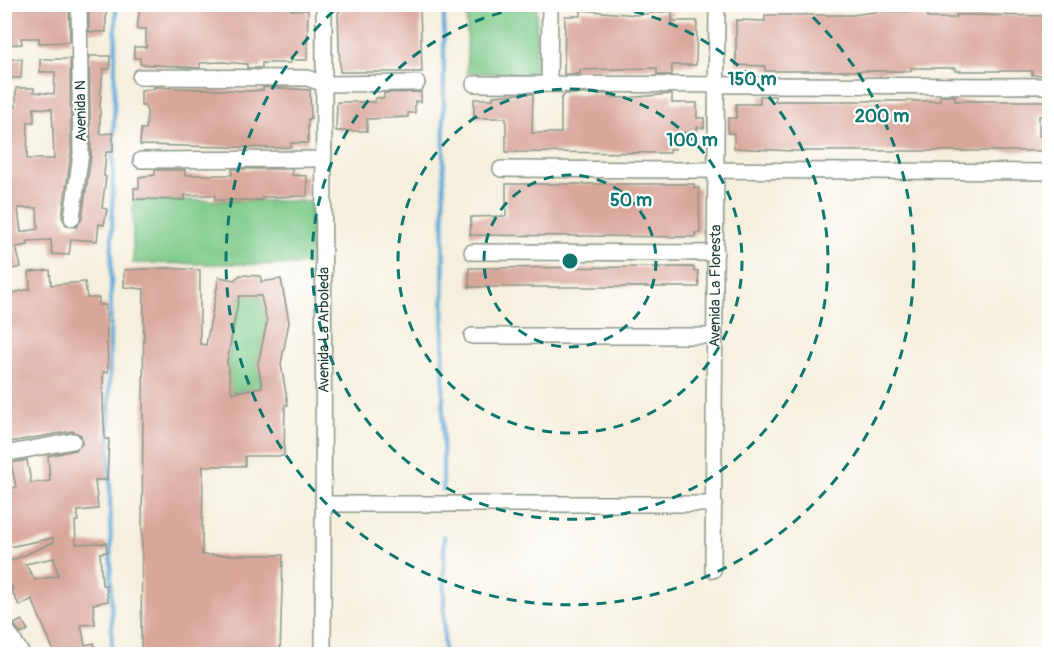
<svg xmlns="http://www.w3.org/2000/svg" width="1054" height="659" font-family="Pangolin,sans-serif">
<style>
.green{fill:#7dca89;stroke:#4e845e;stroke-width:1.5}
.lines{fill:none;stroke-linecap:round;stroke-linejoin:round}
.stream{stroke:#5fa9d7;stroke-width:4}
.building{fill:#d9a69a;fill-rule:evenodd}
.minor-casing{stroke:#8a9688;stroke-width:18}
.minor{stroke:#fff;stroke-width:15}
.ring{fill:none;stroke:#0f766e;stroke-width:3;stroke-dasharray:10 8}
.labels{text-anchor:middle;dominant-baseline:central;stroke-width:4.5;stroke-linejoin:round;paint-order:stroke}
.street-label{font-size:15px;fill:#1f3d34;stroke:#fff}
.centre{fill:#0f766e;stroke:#fff;stroke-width:3}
.ring-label{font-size:18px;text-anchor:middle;font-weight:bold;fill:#0f766e;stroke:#fff;stroke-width:4.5;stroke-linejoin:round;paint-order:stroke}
</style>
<rect width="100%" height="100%" fill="#fff"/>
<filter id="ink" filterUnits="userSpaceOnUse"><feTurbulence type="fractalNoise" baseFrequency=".0167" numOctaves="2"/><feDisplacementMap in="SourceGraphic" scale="12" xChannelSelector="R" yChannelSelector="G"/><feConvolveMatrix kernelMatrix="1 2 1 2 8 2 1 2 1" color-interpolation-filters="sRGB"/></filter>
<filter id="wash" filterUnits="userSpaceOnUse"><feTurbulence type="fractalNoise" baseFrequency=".008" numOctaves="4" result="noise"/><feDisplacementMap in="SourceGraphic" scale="24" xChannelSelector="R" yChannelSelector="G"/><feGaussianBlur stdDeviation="1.35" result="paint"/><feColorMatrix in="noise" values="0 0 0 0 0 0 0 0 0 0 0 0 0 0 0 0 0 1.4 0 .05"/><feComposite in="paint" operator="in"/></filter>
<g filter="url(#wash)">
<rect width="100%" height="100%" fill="#f5efdd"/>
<g class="green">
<path d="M467 5H537L535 70 528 74 467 73Z"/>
<path d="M133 200 312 201 311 265 133 263Z"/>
<path d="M239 296H261L267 322 258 363 262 387 232 393 227 362Z"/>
</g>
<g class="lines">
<g class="stream">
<path d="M443 490 444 4"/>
<path d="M112 654 109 403 116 4"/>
<path d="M444 654V536"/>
</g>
</g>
<g id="blocks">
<g class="building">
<path d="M6 4H69L70 42 39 43V38H21L22 44 5 45 4 16H9Z"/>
<path d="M94 4H106V32H89V6Z"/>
<path d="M140 4H216V7H291V10H308L307 60H291V63H262V68H247V64L222 62 200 63V68L140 64V58H134V47H146V29H137Z"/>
<path d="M420 8 422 72H340L338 13 342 9Z"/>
<path d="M581 10 636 15 672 11V21H697L696 65H672V75H657V68L580 70V74H564L565 16H581Z"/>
<path d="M882 11 927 12V18H956V15H969L1050 16 1046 55H1050V71H1046V75H1032V71H955V68H911V71H765V66L736 65V20L765 21V15H852Z"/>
<path d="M89 56H110V69H103L100 106V134L113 133V152H106L104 176 106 177 102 208 107 209 104 225 99 224 97 241 71 239 69 255 52 254 51 240 28 241V245L16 247 21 267 4 271V107H16V88H34V92L54 94 55 72H40V59H70L71 153 62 217 67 226 76 227 82 219 91 155ZM34 108 52 109 54 159H27L28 122H34ZM18 208H37L38 229 21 232Z"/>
<path d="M5 59H22L21 78H4Z"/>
<path d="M154 87 248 91 263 90V87L310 90 311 119H308V143H291V147L276 148 140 145 141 129H146L147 112 145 106H141V90L154 89Z"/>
<path d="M421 92V102L415 101V113H408V117L367 119V131H336L337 102H375V98H384V93Z"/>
<path d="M519 94H533L532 133H561V99L565 94H609V97L625 98 672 94V103H697V118H704V128L697 127V132H675V149H670V153L506 152V118H474V99H493V96Z"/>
<path d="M760 96H775V101H940V96H955V101H1050V116H1039V136H1050V151H792L734 148V133H728V118H736V104H760Z"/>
<path d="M232 169H292V175L307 176V196L262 197V200H215V195H185V200L134 199V188H139V177L155 175V170H185V175H232Z"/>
<path d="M506 184H694V188H699L700 233H695V237L470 235 471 217 506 216Z"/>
<path d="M694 267V271H698L699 287H469V268Z"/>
<path d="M168 268 200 270V344L206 345 219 277 234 280 240 275 261 276V282L281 279 289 322 281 364 288 405H285L284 456H245V466H203L202 555H283L280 654H141L144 289 124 287V270ZM239 296H261L267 322 258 364 262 387 232 393 227 362Z"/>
<path d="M50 270 51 285 85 282 87 298H99V305H106L108 372H103V404L105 439H109L107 480H95L98 509 78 511V521H75L76 544 106 543 107 552 100 553 102 585H106L108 601 93 604 95 624 81 625 85 645 94 643V654H55L32 599 20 606 11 591 13 590 4 570V564L54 542 53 538 4 548V491L16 487 11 463 27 460 31 483 50 481 48 456 75 450 82 444 81 435 72 431 4 443V309H7L4 295 30 289 29 272ZM54 558 58 576 35 580 25 564Z"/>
<path d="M22 620 28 630 21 634 14 624Z"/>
</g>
</g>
</g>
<g filter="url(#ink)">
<use href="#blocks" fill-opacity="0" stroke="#8a9688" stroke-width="1.5"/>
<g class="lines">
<g class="minor-casing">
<g id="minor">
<path d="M140 77 307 78 324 84 417 83"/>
<path d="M474 84 1050 86"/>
<path d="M549 84 550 4"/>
<path d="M141 160 323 159"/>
<path d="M501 169 1050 172"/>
<path d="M72 218 81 154 79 4"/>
<path d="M472 252 716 253"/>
<path d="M472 336H715"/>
<path d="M4 454 73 441"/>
<path d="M323 504H714"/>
<path id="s1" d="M713 570 717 4"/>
<path d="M4 626 22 654"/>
<path id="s2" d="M323 654 324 4"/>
</g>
</g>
<use href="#minor" class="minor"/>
</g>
</g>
<g class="ring">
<circle cx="570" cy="261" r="86"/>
<circle cx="570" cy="261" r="172"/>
<path d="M599 5A258 258 0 1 1 541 5"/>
<path d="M800 5A344 344 0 1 1 340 5"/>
</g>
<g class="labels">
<g class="street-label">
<text transform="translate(81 111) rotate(-91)">Avenida N</text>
<text stroke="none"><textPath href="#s1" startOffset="284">Avenida La Floresta</textPath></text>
<text stroke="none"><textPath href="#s2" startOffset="324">Avenida La Arboleda</textPath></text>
</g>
</g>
<circle cx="570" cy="261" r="9" class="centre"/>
<g class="ring-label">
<text x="752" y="85">150 m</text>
<text x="882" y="122">200 m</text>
<text x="692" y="146">100 m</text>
<text x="631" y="206">50 m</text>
</g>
<rect width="1054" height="659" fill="none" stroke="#fff" stroke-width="24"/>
</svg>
